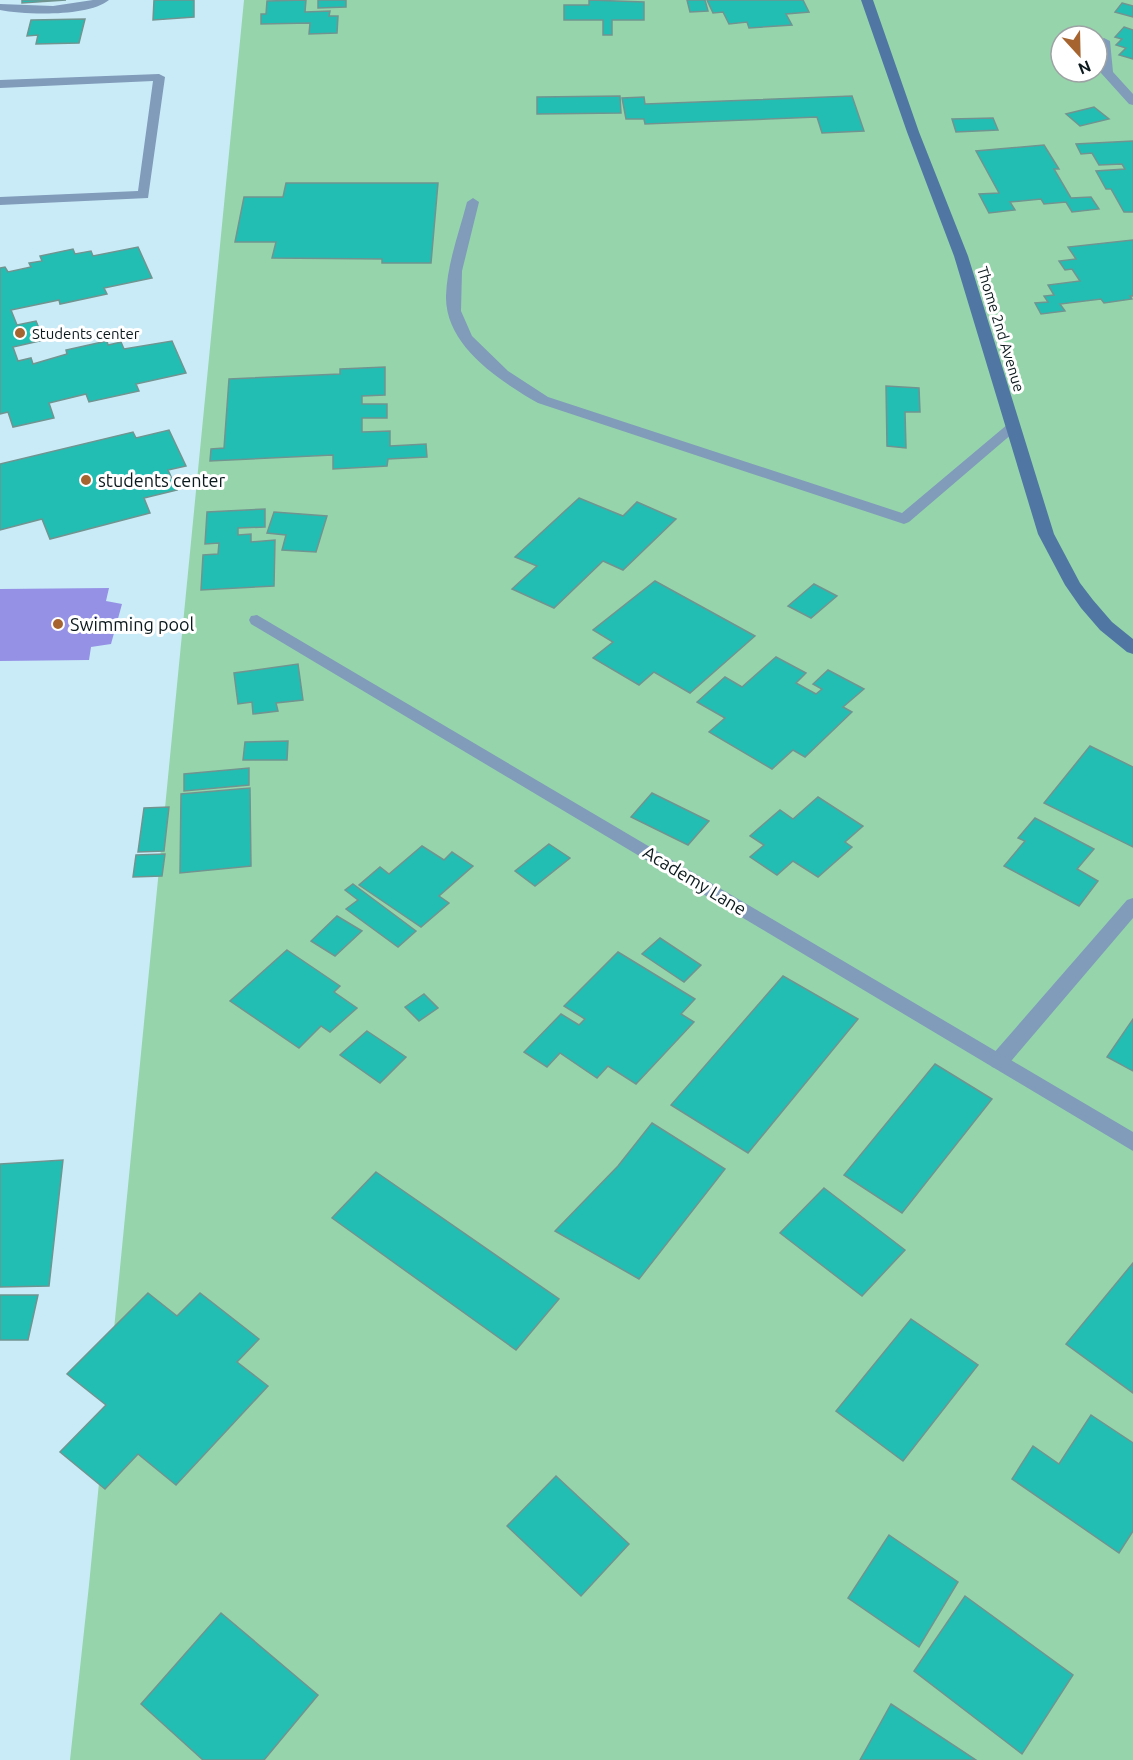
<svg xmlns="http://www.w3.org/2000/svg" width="1133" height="1760" font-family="Ubuntu,sans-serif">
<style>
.green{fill:#96d5ab;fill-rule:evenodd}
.water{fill:#9591e5}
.building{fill:#22beb4;stroke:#719490;stroke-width:1.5}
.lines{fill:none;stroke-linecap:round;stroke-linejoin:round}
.lane{fill:#819bba;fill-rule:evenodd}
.street{fill:#819bba;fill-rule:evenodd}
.secondary{fill:#5077a3;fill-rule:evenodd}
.poi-dot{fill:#a66530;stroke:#fff;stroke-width:2}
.labels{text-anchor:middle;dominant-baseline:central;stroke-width:6;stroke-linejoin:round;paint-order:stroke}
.far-street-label{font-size:15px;fill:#0b181c;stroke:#fff}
.far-poi-label{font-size:15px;fill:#0b181c;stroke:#fff;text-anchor:start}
.poi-label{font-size:18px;fill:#0b181c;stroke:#fff;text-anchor:start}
.street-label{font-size:18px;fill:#0b181c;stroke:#fff}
</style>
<rect width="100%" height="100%" fill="#c9ebf7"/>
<path class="green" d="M244 0H1133V1760H70L89 1585ZM1061 36H1097V72H1061Z"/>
<path class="water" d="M109 588 106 601 122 604 111 644 91 647 89 660 0 661V589Z"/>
<g class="building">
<path d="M22 0H66L22 3Z"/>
<path d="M154 0H194V17L153 20Z"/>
<path d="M306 0 305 12 330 11 329 16H338L337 33 309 34 310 23 261 24V14H266L267 1Z"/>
<path d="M318 0H346V7L318 8Z"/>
<path d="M589 0 644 2V20H612V35H603V20H564V5H589Z"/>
<path d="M687 0H705L708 11 690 12Z"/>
<path d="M707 0H803L809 12 786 14 792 25 749 28 747 22 729 24 723 12 713 13Z"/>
<path d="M1122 3 1133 6V17L1115 12Z"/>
<path d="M85 19 79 43 36 44 38 35 27 36 31 20Z"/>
<path d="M1124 27 1133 30V59L1119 55 1126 48 1116 45 1122 39 1115 37Z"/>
<path d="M620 96 621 113 537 114V97Z"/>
<path d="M852 96 864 131 822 133 817 117 645 124 644 119H626L622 98 644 97 645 104Z"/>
<path d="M1094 107 1109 119 1080 126 1066 114Z"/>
<path d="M993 118 998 130 956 132 952 119Z"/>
<path d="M1133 141V212H1124L1111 189H1106L1096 171 1125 169 1122 164 1099 165 1092 153 1081 154 1076 144Z"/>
<path d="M1044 145 1059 169H1054L1071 198 1091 197 1099 209 1072 212 1066 202 1044 204 1041 199 1010 202 1015 210 989 213 979 194 999 193 976 151Z"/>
<path d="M286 183H438L431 263H382V259L272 258 276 242H235L244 197H283Z"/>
<path d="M1133 240V296H1130L1132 299 1104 303 1101 299 1060 304 1065 311 1041 314 1035 303 1048 302 1044 296 1054 295 1048 285 1080 281 1072 269 1065 270 1059 261 1076 259 1068 247Z"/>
<path d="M138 247 152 278 104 288 107 294 60 304 59 300 11 310 17 325 36 321 44 340 13 347 18 361 31 358 33 364 67 354 66 350 107 341 108 345 121 342 124 349 172 341 186 373 136 384 139 391 89 402 86 394 49 403 54 418 13 427 8 412 0 414V268L5 267 8 272 31 267 29 263 42 261 40 256 73 249 75 254 91 251 93 256Z"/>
<path d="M385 367V395L362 396V404H387V418H362V432L390 431V446L426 444 427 457 388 459 387 466 333 469V455L210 461 211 449 224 448 229 379 340 374V369Z"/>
<path d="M886 386 919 388 920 412H905L906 448 887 446Z"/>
<path d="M169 430 186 466 168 470 177 490 144 498 150 513 50 539 42 519 0 530V464L133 432 136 438Z"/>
<path d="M579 498 623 516 637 502 676 519 623 570 603 561 554 608 512 589 537 566 515 557Z"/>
<path d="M265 509V527L238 528V535L251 534V542L275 540 274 586 201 590 203 555 218 554 219 543 205 544 207 512Z"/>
<path d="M274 512 327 516 316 552 282 550 286 535 267 533Z"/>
<path d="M655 581 755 636 690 693 654 672 639 685 593 658 613 642 593 630Z"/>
<path d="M814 584 837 596 811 618 788 606Z"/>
<path d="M776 657 806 673 796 683 816 694 822 689 813 684 828 670 864 689 843 707 852 712 805 757 793 750 772 769 709 732 725 718 697 702 725 677 742 687Z"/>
<path d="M298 664 303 700 276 703 278 711 253 714 252 702 238 704 234 673Z"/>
<path d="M288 741 287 760H243L245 742Z"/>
<path d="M1090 746 1133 767V847L1044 803Z"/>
<path d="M249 768V785L184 791V774Z"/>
<path d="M250 788 251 866 180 873 181 794Z"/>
<path d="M652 793 709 821 688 845 631 817Z"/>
<path d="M818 797 863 826 845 842 852 847 818 877 793 861 777 875 750 857 764 845 750 836 780 810 793 819Z"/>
<path d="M169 807 164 851 138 852 144 808Z"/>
<path d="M1035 818 1094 849 1077 869 1098 881 1079 906 1004 866 1025 841 1018 838Z"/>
<path d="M549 844 570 858 535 886 515 871Z"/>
<path d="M422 846 444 860 452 852 473 866 439 896 449 903 421 927 359 885 380 867 389 874Z"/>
<path d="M165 854 162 876 133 877 136 855Z"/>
<path d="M353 884 416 931 398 947 346 909 358 900 345 890Z"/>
<path d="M337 916 362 931 335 956 311 941Z"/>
<path d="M660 938 701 965 684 982 642 954Z"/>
<path d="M287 950 340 986 334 992 357 1008 330 1032 321 1026 299 1048 230 1001Z"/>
<path d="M618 952 695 999 681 1014 694 1022 636 1084 608 1066 597 1078 560 1053 547 1067 524 1052 561 1014 579 1025 585 1019 564 1006Z"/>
<path d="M783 976 858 1019 748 1153 671 1105Z"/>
<path d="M424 994 438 1008 419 1021 405 1007Z"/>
<path d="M1133 1019V1071L1107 1057Z"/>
<path d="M367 1031 406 1057 380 1083 340 1055Z"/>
<path d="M935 1064 992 1099 902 1213 844 1175Z"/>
<path d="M652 1123 725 1169 639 1279 555 1231 618 1166Z"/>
<path d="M63 1160 49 1286 0 1287V1164Z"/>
<path d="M376 1172 559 1299 516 1350 332 1218Z"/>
<path d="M824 1188 905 1250 862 1296 780 1233Z"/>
<path d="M1133 1263V1393L1066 1344Z"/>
<path d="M148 1293 177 1316 200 1293 259 1339 237 1362 268 1386 176 1485 138 1454 105 1489 60 1452 106 1405 67 1374Z"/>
<path d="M0 1295H38L28 1340H0Z"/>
<path d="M911 1319 978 1365 903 1461 836 1411Z"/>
<path d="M1091 1415 1133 1443V1531L1119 1553 1012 1479 1033 1446 1059 1464Z"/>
<path d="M556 1476 629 1544 581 1596 507 1526Z"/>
<path d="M889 1535 958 1582 919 1647 848 1598Z"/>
<path d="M965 1596 1073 1675 1022 1754 914 1671Z"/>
<path d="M221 1613 318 1695 264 1760H203L141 1704Z"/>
<path d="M891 1704 976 1760H860Z"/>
</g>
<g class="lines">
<g class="lane">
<path d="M93 0H109C88 17 26 15 0 10V4L53 6Z"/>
<path d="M159 74 165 77 148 198 0 205V197L138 191 153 81 0 88V80Z"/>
<path d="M473 198 479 202 462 271 461 311 472 336 508 371 548 397 902 513 1008 424H1018L1020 427 909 522 904 524 538 403C500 381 445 346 446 296 447 264 459 233 467 202Z"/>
<path d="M1133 898V918L1006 1067 999 1069 992 1067 989 1061 992 1055 1127 900Z"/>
</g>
<g class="street">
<path d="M1104 38 1110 41 1113 72 1133 94V105L1129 104 1101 73 1098 41Z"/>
<path d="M257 615 1133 1132V1151L251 624 249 620 251 616Z"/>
</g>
<path class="secondary" d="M861 0H873L919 132 968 256 1054 534 1080 583 1093 600 1112 622 1133 639V654L1127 652 1100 630 1081 608 1065 585 1038 534 954 256 907 132Z"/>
</g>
<g class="poi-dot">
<circle cx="20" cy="333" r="6"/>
<circle cx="86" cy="480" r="6"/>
<circle cx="58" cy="624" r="6"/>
</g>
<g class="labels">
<g class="far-street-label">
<text transform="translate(1001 329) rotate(73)">Thome 2nd Avenue</text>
</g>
<g class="far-poi-label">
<text x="32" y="333">Students center</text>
</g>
<g class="poi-label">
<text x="98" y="480">students center</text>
<text x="70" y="624">Swimming pool</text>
</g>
<g class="street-label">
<text transform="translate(695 880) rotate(31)">Academy Lane</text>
</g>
</g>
<g transform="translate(1079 54) rotate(158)"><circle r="28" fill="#ffffff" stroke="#9da3a4" stroke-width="1.5"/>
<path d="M0-4.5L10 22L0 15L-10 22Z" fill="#a66530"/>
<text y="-9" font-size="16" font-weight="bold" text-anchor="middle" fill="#0b181c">N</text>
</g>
</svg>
